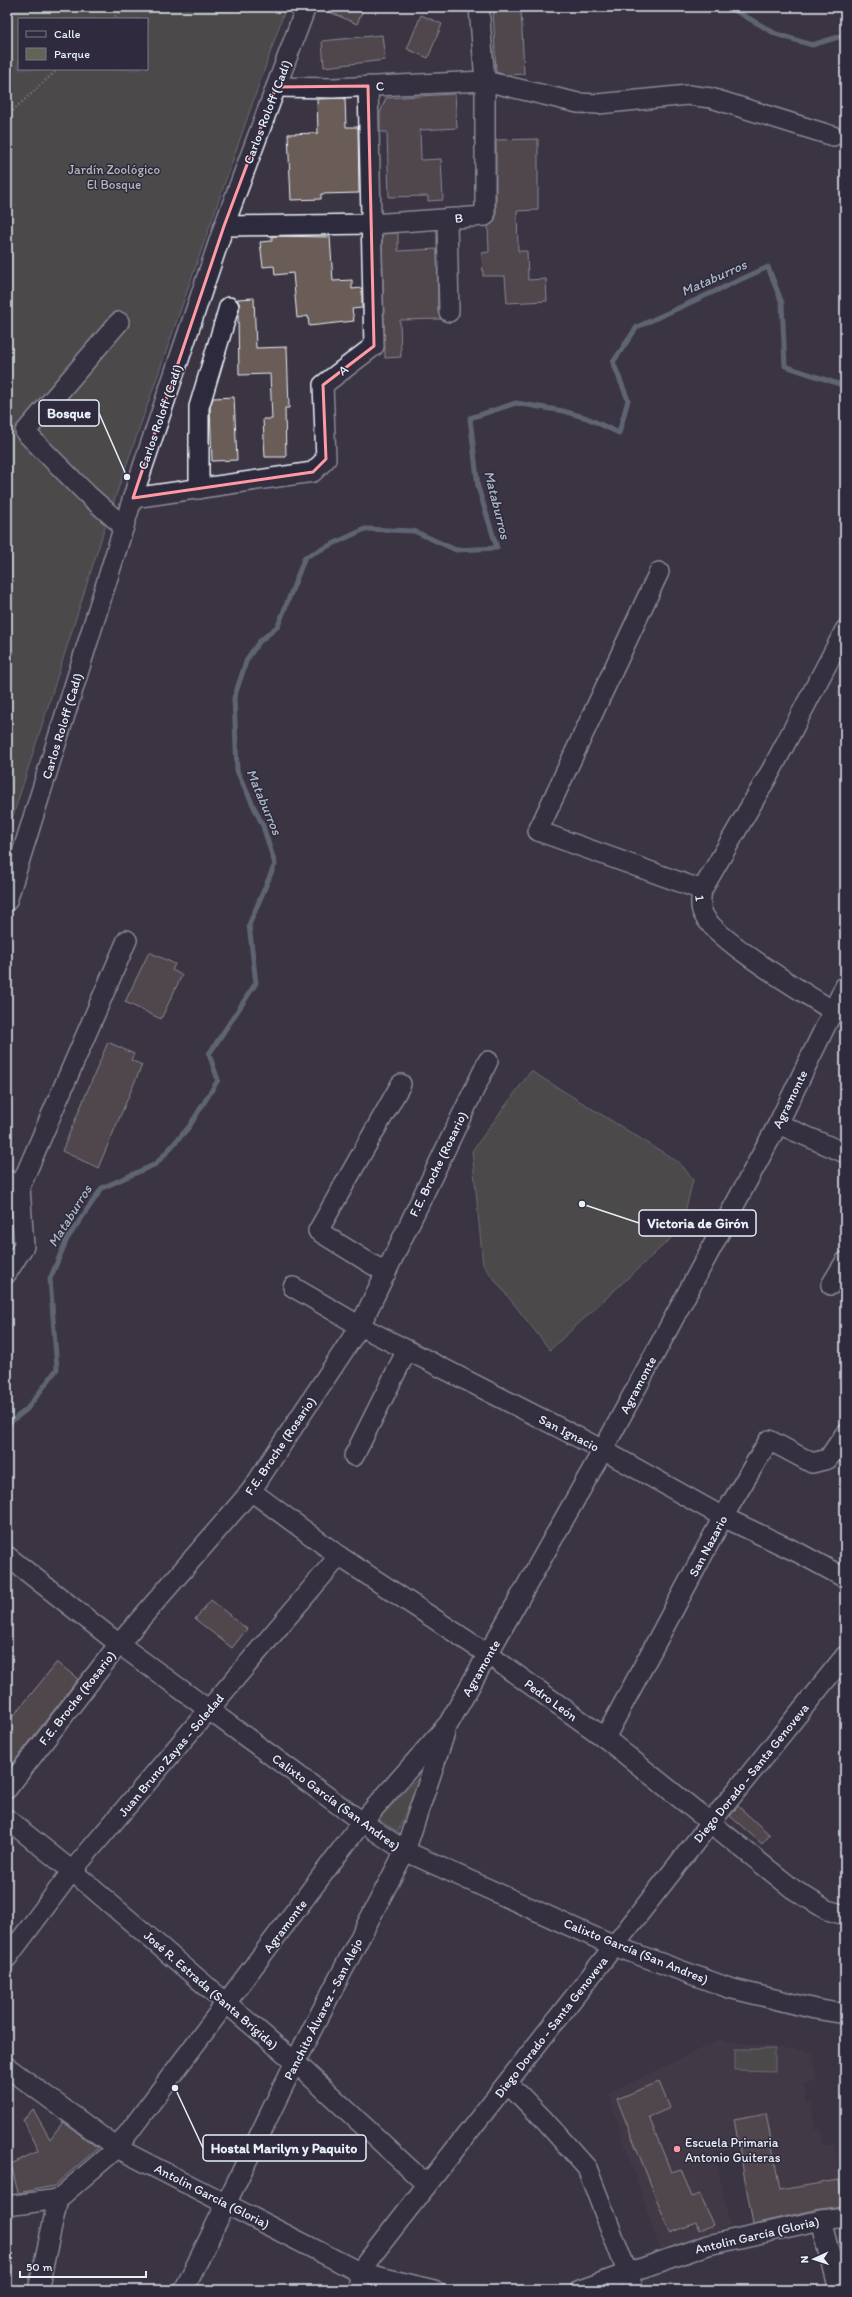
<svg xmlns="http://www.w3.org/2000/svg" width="852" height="2297" font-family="Itim,sans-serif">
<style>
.built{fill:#49404a}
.green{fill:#626456;stroke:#a5aaa7;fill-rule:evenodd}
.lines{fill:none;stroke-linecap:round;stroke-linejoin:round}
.stream{stroke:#8d9eac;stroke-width:5}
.building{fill:#6a5d59;stroke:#e8f1f8}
.minor-casing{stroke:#e8f1f8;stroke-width:22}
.path{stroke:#e8f1f8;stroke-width:2.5;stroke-dasharray:1 3;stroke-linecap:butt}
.minor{stroke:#2f2a3d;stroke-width:19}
.marked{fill:none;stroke:#ff9aa2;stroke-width:3;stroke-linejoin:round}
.poi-dot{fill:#ff9aa2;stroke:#2f2a3d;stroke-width:1.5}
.labels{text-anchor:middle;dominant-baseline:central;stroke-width:3;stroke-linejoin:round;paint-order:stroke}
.street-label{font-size:13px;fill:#e8f1f8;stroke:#2f2a3d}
.park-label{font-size:13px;fill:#b2b9b7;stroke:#2f2a3d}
.poi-label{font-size:13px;fill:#e8f1f8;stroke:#2f2a3d;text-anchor:start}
.water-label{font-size:14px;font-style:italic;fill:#abbac6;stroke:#2f2a3d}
.leader{fill:none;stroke:#e8f1f8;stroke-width:1.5}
.callout-dot{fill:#e8f1f8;stroke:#2f2a3d;stroke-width:1.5}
.callout{fill:#2f2a3d;stroke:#e8f1f8;stroke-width:1.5}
.callout-label{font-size:14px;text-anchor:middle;font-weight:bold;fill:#e8f1f8}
</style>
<rect width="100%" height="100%" fill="#3b3443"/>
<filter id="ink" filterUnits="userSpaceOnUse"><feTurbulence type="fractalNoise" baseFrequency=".025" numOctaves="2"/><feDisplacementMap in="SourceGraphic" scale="8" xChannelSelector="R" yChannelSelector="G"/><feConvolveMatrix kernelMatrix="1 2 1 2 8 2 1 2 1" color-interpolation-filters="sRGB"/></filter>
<g filter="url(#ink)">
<path class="built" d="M718 2040 813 2052 817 2081 804 2083 806 2103 811 2102 815 2129H821L823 2145 834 2143 844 2209 753 2225 739 2146 715 2153 730 2226 700 2236 661 2253 608 2094Z"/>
<g class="green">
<path d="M7 7H286L106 524 7 835ZM19 19H147V69H19Z"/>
<path d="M531 1071 680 1163 693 1180 681 1229 550 1350 483 1265 472 1151Z"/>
<path d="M421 1775 398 1832 378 1819Z"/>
<path d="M735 2049H775V2071L735 2070Z"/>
</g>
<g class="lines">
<g class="stream">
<path d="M729 7 776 34 812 45 845 35"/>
<path d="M7 1425 27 1409 57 1369 50 1279 67 1239 102 1188 156 1164 189 1127 218 1080 209 1054 256 983 249 925 275 864 263 826 237 771 234 698 247 659 259 642 278 626 305 557 365 529 414 531 456 550 497 548 478 487 470 418 516 403 563 411 587 418 619 433 628 400 613 362 637 327 768 267 782 303 785 366 845 386"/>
</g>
</g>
<g class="building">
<path d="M318 7H364L357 24Z"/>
<path d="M493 7H521L524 74 506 75 496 72Z"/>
<path d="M421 15 442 24 428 58 407 49Z"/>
<path d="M382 35 385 60 324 67 322 41Z"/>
<path d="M455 94 457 128 420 130 421 160 441 159 443 200 428 201V196L389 197 387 132H380V113L386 98Z"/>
<path d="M345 98 346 127H358L359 193 321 194V199L291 200 288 134 318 133 317 99Z"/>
<path d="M538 139V210L517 211 518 251H527L528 280 546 279 547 301 507 303 505 276H483L482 253 489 252 488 226 494 222 496 216V140Z"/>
<path d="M398 233V251L437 249 438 312 441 319 400 320 401 357 385 358 382 234Z"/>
<path d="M272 236 330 237 333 281 352 280V289L362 288V308L352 309 354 321 309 326 308 316 297 318 293 273 275 275 274 266 263 267 260 242 272 241Z"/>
<path d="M254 298 256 348 287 347 289 408H285L286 457H265L263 419H272L270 374 239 375 238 317 240 305 237 299Z"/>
<path d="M234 397 237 460 212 461 210 407 213 398Z"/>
<path d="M149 952 175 964 172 970 182 975 161 1019 125 1002Z"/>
<path d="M108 1042 134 1054 131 1060 142 1065 98 1168 62 1151Z"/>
<path d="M211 1600 247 1629 232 1648 195 1619Z"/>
<path d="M57 1662 78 1679 7 1771V1724Z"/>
<path d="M738 1806 770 1835 762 1844 730 1816Z"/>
<path d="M659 2082 670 2108 649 2117 671 2172 681 2169 692 2197 700 2194 713 2225 699 2231 696 2223 670 2233 617 2099Z"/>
<path d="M33 2109 50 2139 63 2122 98 2148 54 2186 18 2193 11 2164 38 2151 23 2120Z"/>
<path d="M766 2113 780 2190 839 2180 843 2206 819 2209 753 2224 734 2119Z"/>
</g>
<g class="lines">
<g class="minor-casing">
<g id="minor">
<path d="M276 87 333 88 485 81 578 103 598 104 688 95 711 98 833 136"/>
<path d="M447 219 449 312"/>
<path d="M224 226 372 224 485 216V81L479 7"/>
<path d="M119 322 25 432 87 494 124 527"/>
<path d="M199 489V407L229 307"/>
<path d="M133 498 313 472 326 459 323 385 374 346 368 86"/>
<path d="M659 572 538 831 702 890"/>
<path d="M7 901 138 481 224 226 306 7"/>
<path d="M833 1011C807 994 709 937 702 911 700 905 701 896 702 890L772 769 845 630"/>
<path d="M778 1124 845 1153"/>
<path d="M7 1180 20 1187 24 1246 7 1273"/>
<path d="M20 1187 127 940"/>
<path d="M386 1273 318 1231 401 1084"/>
<path d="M831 1285 845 1262"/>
<path d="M293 1287 360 1326 603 1450 723 1517 799 1553 845 1578"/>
<path d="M354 1456 407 1350"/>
<path d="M251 1491 339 1556 489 1655 605 1738 793 1889 827 1910 845 1915"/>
<path d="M7 1556 119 1644 362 1822 405 1851 614 1946 729 1988 815 2009 845 2014"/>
<path d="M605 1738 723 1517 769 1440 812 1463 828 1459 845 1434"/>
<path d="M7 1789 119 1644 251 1491 360 1326 488 1061"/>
<path d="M7 1819 72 1871 295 2062 427 2185"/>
<path d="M7 1958 72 1871 339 1556"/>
<path d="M7 2067 117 2148 359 2272 434 2290"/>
<path d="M508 2083 545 2121 587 2168 634 2290"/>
<path d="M7 2206 58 2199"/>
<path d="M821 2220 839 2290"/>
<path d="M38 2290 58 2199 117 2148 362 1822 449 1723 603 1450 778 1124 845 986"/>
<path d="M184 2290 295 2062 405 1851 445 1733"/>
<path d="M359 2290V2272L711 1822 845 1656"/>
<path d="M580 2290 708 2245 821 2220 845 2217"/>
</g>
</g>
<g class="path">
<path d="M112 19 125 7"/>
<path d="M7 116 58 69"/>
<path d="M7 412 13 418"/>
</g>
<use href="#minor" class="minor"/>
</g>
</g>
<path d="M0 0H852V2297H0ZM368 86 374 346 323 385 326 459 313 472 133 498 224 226 276 87Z" fill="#3b3443" fill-opacity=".55" fill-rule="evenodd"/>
<path class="marked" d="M368 86 374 346 323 385 326 459 313 472 133 498 224 226 276 87Z"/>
<circle class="poi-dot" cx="677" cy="2149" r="4"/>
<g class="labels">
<g class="street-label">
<text transform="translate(380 86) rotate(-3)">C</text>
<text transform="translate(267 112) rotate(-69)">Carlos Roloff (Cadí)</text>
<text transform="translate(459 218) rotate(-4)">B</text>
<text transform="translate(343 370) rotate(-37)">A</text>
<text transform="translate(160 417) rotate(-71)">Carlos Roloff (Cadí)</text>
<text transform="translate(62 726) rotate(-73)">Carlos Roloff (Cadí)</text>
<text transform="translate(700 898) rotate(81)">1</text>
<text transform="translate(790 1099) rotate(-64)">Agramonte</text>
<text transform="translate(438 1164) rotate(-64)">F.E. Broche (Rosario)</text>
<text transform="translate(638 1385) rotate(-62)">Agramonte</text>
<text transform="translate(569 1433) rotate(27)">San Ignacio</text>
<text transform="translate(280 1446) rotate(-56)">F.E. Broche (Rosario)</text>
<text transform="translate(708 1546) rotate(-62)">San Nazario</text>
<text transform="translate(481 1668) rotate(-60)">Agramonte</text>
<text transform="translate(77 1698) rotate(-52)">F.E. Broche (Rosario)</text>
<text transform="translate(551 1700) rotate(36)">Pedro León</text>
<text transform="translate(171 1755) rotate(-50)">Juan Bruno Zayas - Soledad</text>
<text transform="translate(751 1773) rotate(-51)">Diego Dorado - Santa Genoveva</text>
<text transform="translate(336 1802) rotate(36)">Calixto García (San Andres)</text>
<text transform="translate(285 1926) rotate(-53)">Agramonte</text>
<text transform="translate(636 1951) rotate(22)">Calixto García (San Andres)</text>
<text transform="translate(211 1990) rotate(41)">José R. Estrada (Santa Brígida)</text>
<text transform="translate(323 2009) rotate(-63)">Panchito Álvarez - San Alejo</text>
<text transform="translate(551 2027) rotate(-52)">Diego Dorado - Santa Genoveva</text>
<text transform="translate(212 2196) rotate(27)">Antolin García (Gloria)</text>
<text transform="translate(757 2235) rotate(-13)">Antolin García (Gloria)</text>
</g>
<g class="park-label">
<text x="114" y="169">Jardín Zoológico<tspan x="114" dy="15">El Bosque</tspan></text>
</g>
<g class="poi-label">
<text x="685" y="2142">Escuela Primaria<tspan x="685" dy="15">Antonio Guiteras</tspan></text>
</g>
<g class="water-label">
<text transform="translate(714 278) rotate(-24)">Mataburros</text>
<text transform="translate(497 505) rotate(76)">Mataburros</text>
<text transform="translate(264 802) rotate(67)">Mataburros</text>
<text transform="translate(70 1216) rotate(-58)">Mataburros</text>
</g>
</g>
<path class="leader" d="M127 477L99 413M582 1204L639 1223M175 2088L203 2148"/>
<g class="callout-dot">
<circle cx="127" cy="477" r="4"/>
<circle cx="582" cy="1204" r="4"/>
<circle cx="175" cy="2088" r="4"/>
</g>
<g class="callout">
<rect x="39" y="400" width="60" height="26" rx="4"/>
<rect x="639" y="1210" width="117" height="26" rx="4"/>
<rect x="203" y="2135" width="163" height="26" rx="4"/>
</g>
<g class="callout-label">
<text x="69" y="418">Bosque</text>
<text x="698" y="1228">Victoria de Girón</text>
<text x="284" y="2153">Hostal Marilyn y Paquito</text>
</g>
<rect width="852" height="2297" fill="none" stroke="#2f2a3d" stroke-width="24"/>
<rect x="12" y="12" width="828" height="2273" fill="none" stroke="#e8f1f8" stroke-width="1.5" filter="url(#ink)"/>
<rect x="18" y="18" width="130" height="52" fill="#2f2a3d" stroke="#797a88"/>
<rect x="26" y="31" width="20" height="6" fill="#2f2a3d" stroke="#797a88"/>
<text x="54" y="38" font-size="12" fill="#e8f1f8">Calle</text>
<rect x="26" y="48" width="20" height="12" fill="#626456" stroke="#797a88"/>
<text x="54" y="58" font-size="12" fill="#e8f1f8">Parque</text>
<g transform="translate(814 2259) rotate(267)" stroke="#2f2a3d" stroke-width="3" paint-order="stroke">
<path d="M0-3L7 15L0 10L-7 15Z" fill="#e8f1f8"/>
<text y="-6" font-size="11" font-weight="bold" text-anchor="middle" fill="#e8f1f8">N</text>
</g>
<path d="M20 2271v6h126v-6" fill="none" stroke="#e8f1f8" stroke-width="2"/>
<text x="26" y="2271" font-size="12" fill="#e8f1f8" stroke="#2f2a3d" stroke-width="3" paint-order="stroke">50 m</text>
</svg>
